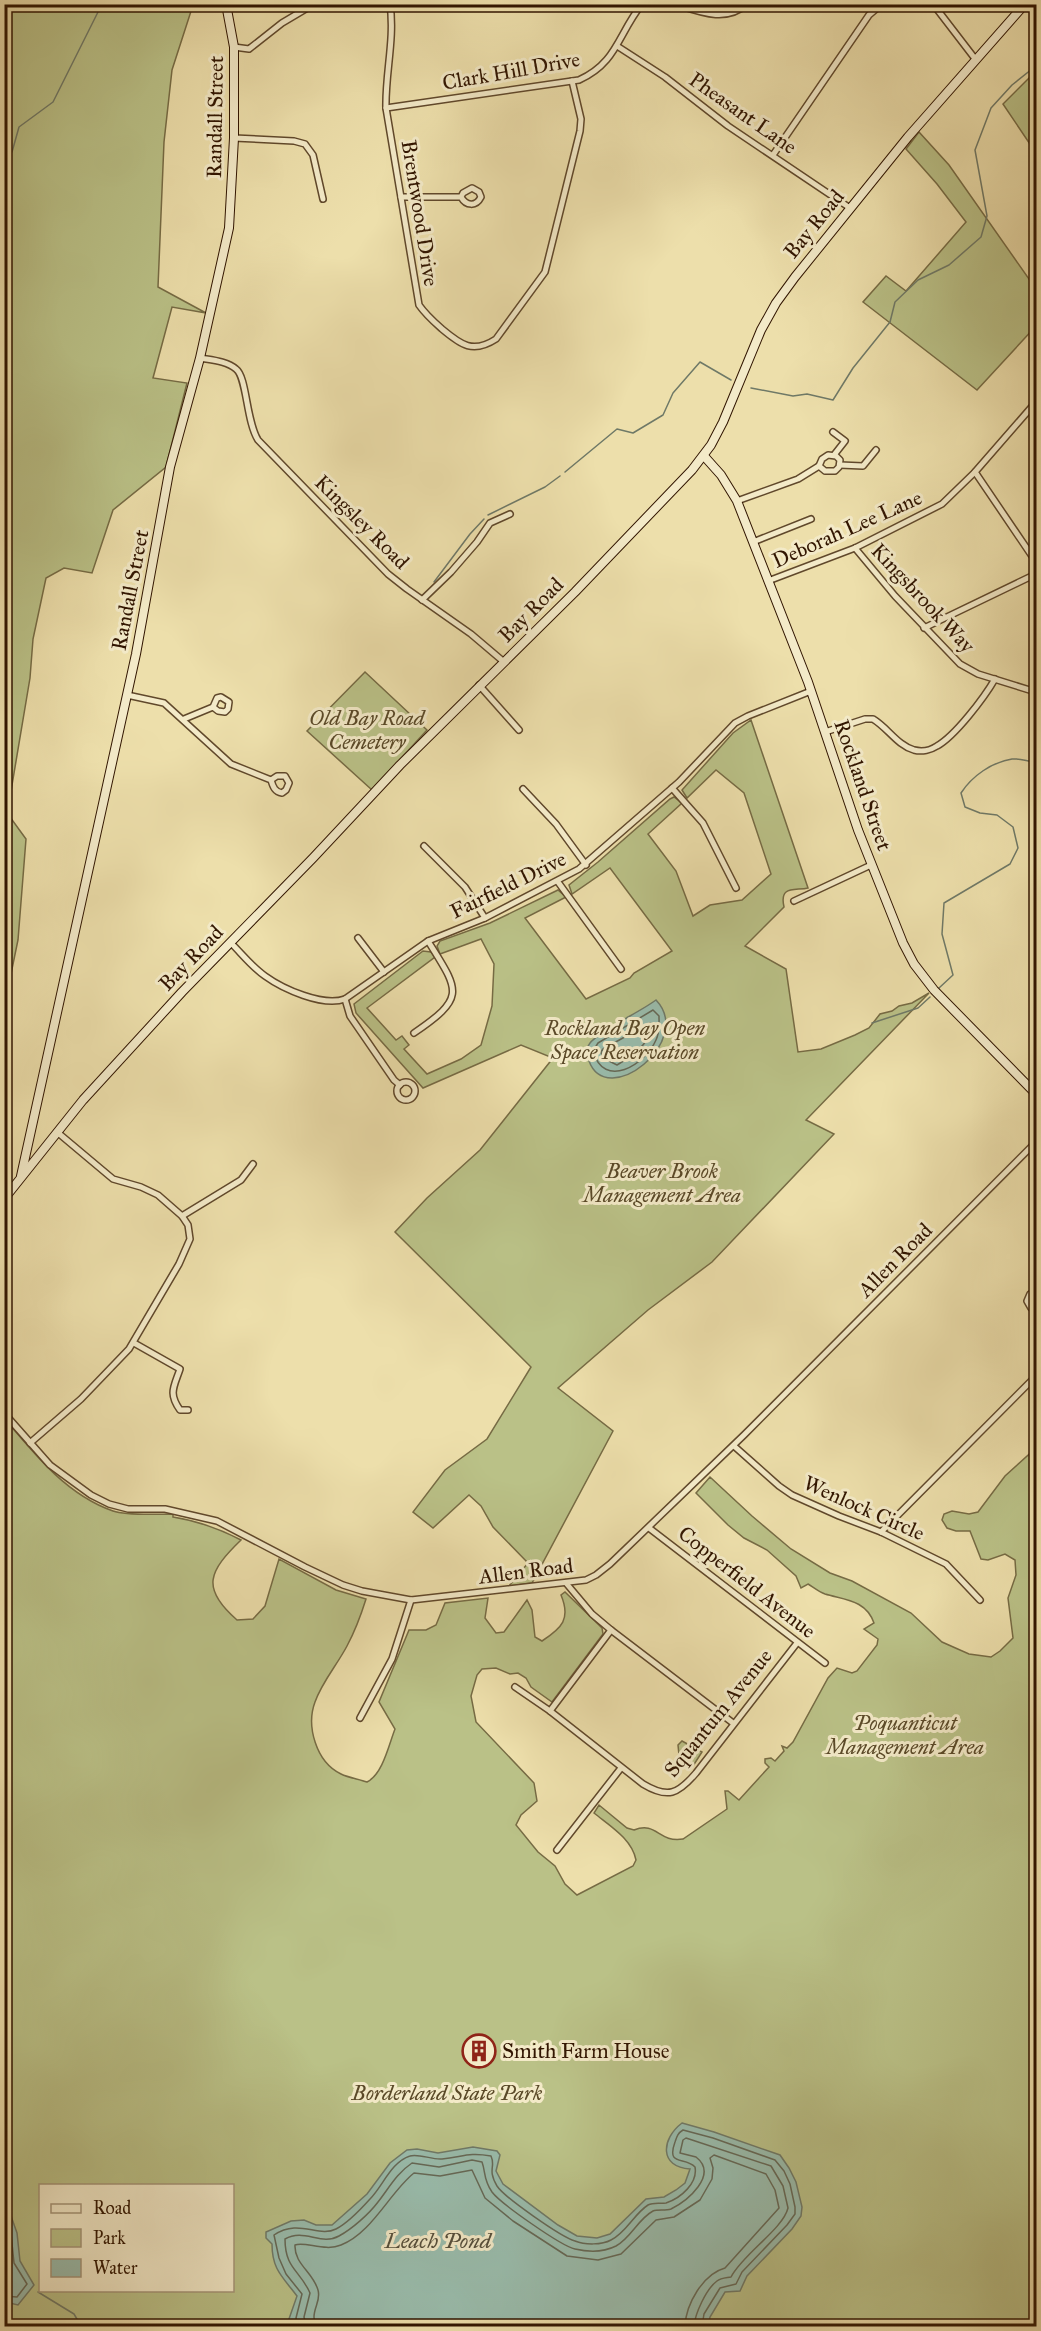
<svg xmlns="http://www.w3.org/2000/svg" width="1041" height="2331" font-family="'IM FELL Great Primer',serif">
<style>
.green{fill:#bac187;stroke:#766b44;stroke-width:1.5;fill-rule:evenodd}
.water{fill:#99bcac;stroke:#6f7967;stroke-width:1.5}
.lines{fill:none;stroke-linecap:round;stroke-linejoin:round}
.shore{stroke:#656856;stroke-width:1.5}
.stream{stroke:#6f7967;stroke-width:1.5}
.street-casing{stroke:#60482b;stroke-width:8}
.secondary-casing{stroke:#311500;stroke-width:10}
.street{stroke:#f3eac8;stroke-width:5}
.secondary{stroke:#f3eac8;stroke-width:8}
.labels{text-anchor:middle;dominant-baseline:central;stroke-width:6;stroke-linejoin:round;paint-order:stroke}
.street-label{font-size:21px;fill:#311500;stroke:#f3eac8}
.park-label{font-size:21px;font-style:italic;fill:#5a4928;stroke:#f3eac8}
.poi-label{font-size:21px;fill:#311500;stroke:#f3eac8;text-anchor:start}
.water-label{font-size:22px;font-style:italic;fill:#554f3c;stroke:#f3eac8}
</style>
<rect width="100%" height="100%" fill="#eddfab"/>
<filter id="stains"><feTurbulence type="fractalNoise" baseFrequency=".00333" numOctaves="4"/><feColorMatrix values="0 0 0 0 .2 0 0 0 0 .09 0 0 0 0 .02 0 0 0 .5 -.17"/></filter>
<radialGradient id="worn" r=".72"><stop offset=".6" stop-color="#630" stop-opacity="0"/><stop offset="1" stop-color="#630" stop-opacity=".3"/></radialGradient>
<g class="green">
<path d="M5 4 193 5 172 70 164 142 158 287 206 313 172 307 153 378 187 383 166 467 113 510 92 573 64 568 46 578 33 639 30 678 10 797V817L26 839 18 940 5 1003Z"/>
<path d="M1036 71V153L1003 104Z"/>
<path d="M919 132 949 165 1036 289V326L977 390 863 302 886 276 906 291 966 222 937 184 906 149Z"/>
<path d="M365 672 427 730 372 790 307 731Z"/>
<path d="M751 720 808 888C795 891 779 885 784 907L745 946 786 969 798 1052 821 1049 855 1035 869 1028 880 1014 892 1011 899 1006 912 1003 929 993 806 1120 834 1134 712 1262 648 1310 558 1388 613 1431 532 1583 509 1586 528 1563 493 1527 481 1506 469 1495 433 1528 413 1512 445 1470 487 1439 531 1367 395 1232 427 1198 480 1150 553 1058 521 1045 423 1088 356 1013 354 1004 423 951 431 952 435 957 367 1008 396 1040 402 1036 409 1045 404 1049 427 1074 461 1059 481 1045 492 1006 494 964 481 939 440 954 437 946 440 941 490 923 558 890 566 897 525 918 586 999 630 978 634 973 672 951 610 868 572 894 569 885 598 862 670 799 674 797 682 803 648 834 676 871 693 916 710 905 742 900 771 874 744 793 716 770 687 798 682 790 733 733Z"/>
<path d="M5 1419C35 1455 67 1495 113 1511 128 1516 157 1514 173 1514V1517C198 1521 218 1528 241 1540 209 1571 200 1588 237 1620L253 1619 265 1606 279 1559 336 1590 366 1599C361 1615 355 1631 347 1646 337 1665 322 1682 315 1702 306 1726 316 1762 341 1774 349 1778 359 1779 367 1782 383 1774 389 1744 395 1729L379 1702 409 1630H426L436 1625 445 1603 488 1598 485 1618 496 1633 504 1632 527 1600 532 1610 535 1637 542 1641C562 1628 571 1619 561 1595L565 1592 602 1628 603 1634 552 1702 531 1687 526 1678 518 1673 510 1674 496 1668 482 1669 477 1675 471 1696 476 1722 534 1783 537 1801 521 1815 516 1825 538 1852 555 1866 565 1884 577 1895 633 1866 636 1860C632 1839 610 1826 594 1813L599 1805 627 1828 634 1830C657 1821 658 1843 683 1839L727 1809 725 1791H728L739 1800 769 1767 765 1763V1759L771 1758 775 1761 784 1751 782 1746 787 1748 793 1742 828 1678 837 1668 852 1673 857 1671 877 1645 878 1639 864 1629 874 1623C866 1600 845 1600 825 1594 819 1592 813 1587 808 1584L801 1588 796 1576 767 1550 744 1538 728 1525 696 1493 710 1477 752 1516 791 1549 830 1573 852 1581 911 1613 942 1642 969 1654 991 1657 1000 1651 1013 1638 1008 1598 1016 1575 1015 1560 1005 1554 988 1560 981 1559 970 1531H956L947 1528 942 1520 944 1514 952 1511 969 1514 978 1512 1005 1476 1036 1448V2326H5ZM40 2186H232V2290H40Z"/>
<path d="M682 1741 702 1752 693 1766H688L679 1755 678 1745Z"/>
</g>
<g class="water">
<path d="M656 1000C695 1041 607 1110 589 1061 587 1054 585 1049 590 1043 599 1031 640 1012 656 1000Z"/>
<path d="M682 2123 714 2132 780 2155 789 2168 796 2182 802 2207 801 2216 792 2229 747 2276 740 2291 725 2292 710 2317 708 2326H293L289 2319 297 2296C283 2277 272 2270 272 2244L266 2238V2232L291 2221 304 2220 316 2225H332L367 2194 390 2163 407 2150 417 2149 438 2153 473 2147 497 2151 500 2155 496 2171 503 2184 558 2225 577 2236 597 2238 610 2234 646 2199 664 2197 676 2190 685 2183 690 2169C659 2167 661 2139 682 2123Z"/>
<path d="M5 2199 17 2233 20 2261 34 2285 18 2305 5 2302Z"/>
</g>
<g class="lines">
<g class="shore">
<path d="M653 1010 659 1016C659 1024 660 1032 656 1040 645 1065 604 1090 593 1051L598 1043Z"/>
<path d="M650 1023 652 1027C647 1046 634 1055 617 1065L603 1058 601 1052 603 1049Z"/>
<path d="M4 2216 11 2234 14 2263 27 2284 17 2297 4 2296"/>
<path d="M298 2326 296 2318 302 2294 286 2274 279 2258 274 2235C299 2218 318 2238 336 2229 348 2223 361 2209 370 2199 383 2186 391 2162 410 2156 418 2153 432 2160 442 2159 463 2157 468 2152 491 2156 496 2167 487 2169 497 2186 504 2197 561 2237 575 2241 585 2245 602 2245 611 2240 626 2233 634 2214 648 2205 654 2202 660 2204 666 2203 681 2198 698 2183 695 2167 685 2156 666 2167 675 2142 677 2136 678 2133 683 2130L713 2138 775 2160 784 2171 790 2184 795 2207V2214L787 2225 742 2272 736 2284 720 2288 704 2314 702 2326"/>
<path d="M306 2326 304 2317 310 2293C300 2270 285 2269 285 2239 304 2228 321 2246 339 2236 352 2229 369 2214 378 2202 389 2188 397 2173 412 2163L439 2167 472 2160 482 2162C486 2173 483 2179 492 2192 500 2203 561 2246 575 2249 588 2252 604 2252 616 2246 631 2238 638 2219 653 2211 658 2209 665 2211 671 2209 687 2201 719 2175 696 2157L680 2153 683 2140 686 2138 771 2166 783 2186 788 2208C783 2229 743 2254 731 2277 726 2278 721 2278 717 2281 706 2289 695 2314 694 2326"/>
<path d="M315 2326C315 2323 314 2320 314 2317 314 2307 321 2300 318 2290 313 2272 294 2264 295 2245 305 2241 325 2252 341 2245 372 2233 390 2192 414 2173L440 2176 472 2170 485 2198 513 2221 567 2256 598 2260 621 2254 656 2220 674 2217 700 2200 712 2179 713 2168 710 2158 714 2155 766 2174 775 2190 779 2208 725 2268C703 2274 686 2304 685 2326"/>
</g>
<g class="stream">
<path d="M4 159 12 152 19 127 53 102 102 4"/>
<path d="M751 388 793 396 807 394 833 400 853 368 890 322 895 302 918 280 949 265 981 237 987 216 975 150 991 108 1012 85 1032 69 1036 70"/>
<path d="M565 472 617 429 633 433 663 415 673 393 700 362 731 380"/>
<path d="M488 515 545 487 560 476"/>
<path d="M434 582 470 534 484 519"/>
<path d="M939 988 953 975 942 934 944 903 1010 864 1018 848 1013 827 997 815 980 813 965 807 961 793C972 776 992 762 1012 759 1020 758 1029 762 1036 762"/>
<path d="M872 1023 918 1008 930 997"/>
<path d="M38 2292 74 2314 81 2326"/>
</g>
<g class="street-casing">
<g id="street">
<path d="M390 4C395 39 385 74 386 108L419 305C426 315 433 321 442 329 461 345 473 354 496 339L545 272 580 131 581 119 572 81"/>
<path d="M675 4C700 12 726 23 747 4"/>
<path d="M933 4 976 60"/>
<path d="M617 46 665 77 728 126 850 208"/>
<path d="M234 47 249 49 282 23 314 4"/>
<path d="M386 108 579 80C617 63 618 34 642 4"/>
<path d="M234 138 294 141 305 144 313 155 323 199"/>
<path d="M773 155 869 15 882 4"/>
<path d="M401 197H461L463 193 472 188 479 192 481 197C476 207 466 206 461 197"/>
<path d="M200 358C211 360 227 361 236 369 247 377 246 421 258 440L388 574 407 589 471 634 504 662"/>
<path d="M833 432 845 441 834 455"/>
<path d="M828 455 836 456 840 460 839 467 835 471H825L819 466 822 459Z"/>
<path d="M840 465 863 466 876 450"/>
<path d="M975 472 1036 562"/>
<path d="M737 501 798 479 819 466"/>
<path d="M753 542 811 519"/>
<path d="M855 548 895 596 960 664 978 674 1036 692"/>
<path d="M768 581 855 548 942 504 975 472 1036 402"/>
<path d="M422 600 451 572 477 542 490 523 510 514"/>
<path d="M924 628 1036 574"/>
<path d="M479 685 519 730"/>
<path d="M127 695 164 703 231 764 271 780C273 787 275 792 282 793L286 790 289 783 285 776H277L271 780"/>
<path d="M184 719 213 707 218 711 225 712 228 709 229 702 221 697 217 698 213 707"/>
<path d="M825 732 865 719H873C888 728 897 745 914 750 922 752 931 750 937 746 955 736 984 698 995 679"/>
<path d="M672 788 703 823 736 888"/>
<path d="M523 789 556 824 586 865"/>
<path d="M424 846 465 887 485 918"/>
<path d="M558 882 621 969"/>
<path d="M794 901 871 865"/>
<path d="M358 938 384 972"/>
<path d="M231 943C242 954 252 967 265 976 283 989 323 1007 345 999L428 941 485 918 579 869 679 782 735 723 748 716 811 691"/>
<path d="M345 999 350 1016 394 1080 400 1085"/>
<path d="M414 1033C467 997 459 991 428 941"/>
<circle cx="406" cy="1091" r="9"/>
<path d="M182 1216 241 1180 253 1164"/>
<path d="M1036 1291 1030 1294 1027 1301 1031 1308 1036 1310"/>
<path d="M134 1343 180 1369C174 1387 168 1393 180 1410H188"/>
<path d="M4 1413 50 1465 91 1495 109 1504 128 1509H165L217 1521 305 1567 343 1585 362 1591 411 1600 586 1580 596 1575 610 1564 744 1435 1036 1142"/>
<path d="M30 1443 81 1399 129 1349 179 1264 190 1239 188 1225 182 1216 158 1195 141 1187 113 1179 57 1132"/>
<path d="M734 1446 779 1486 792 1495 839 1516 881 1532 946 1564 980 1600"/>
<path d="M649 1528 825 1663"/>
<path d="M881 1532 1036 1376"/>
<path d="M566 1583 592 1614 611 1630 733 1723"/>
<path d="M515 1687 550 1711 643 1784C668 1799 678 1794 696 1773L797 1643"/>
<path d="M550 1711 611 1630"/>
<path d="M360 1718 392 1659 411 1600"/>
<path d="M557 1850 621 1768"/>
</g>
</g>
<g class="secondary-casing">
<g id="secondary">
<path d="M704 456 721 475 737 501 808 682 858 830 903 943 914 964 934 990 1036 1094"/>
<path d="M21 1176 136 654 170 467 200 358 229 228 234 138V47L226 4"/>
<path d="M4 1199 83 1100 182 992 313 858 400 765 575 592 692 470 711 445 723 422 761 330 776 303 795 277 908 137 1025 4"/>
</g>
</g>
<use href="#street" class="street"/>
<use href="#secondary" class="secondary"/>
</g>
<defs>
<g id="building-ring" transform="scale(1.725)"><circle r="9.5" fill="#f3eac8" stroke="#8f2418" stroke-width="1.5"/><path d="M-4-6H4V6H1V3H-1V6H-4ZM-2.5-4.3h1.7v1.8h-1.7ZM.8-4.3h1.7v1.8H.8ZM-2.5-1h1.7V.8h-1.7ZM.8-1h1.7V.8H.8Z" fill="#8f2418"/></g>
</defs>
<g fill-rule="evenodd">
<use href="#building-ring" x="479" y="2051"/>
</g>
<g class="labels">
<g class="street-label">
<text transform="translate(511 71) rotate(-10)">Clark Hill Drive</text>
<text transform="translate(743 113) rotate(35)">Pheasant Lane</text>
<text transform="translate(215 117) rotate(-89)">Randall Street</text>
<text transform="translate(420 213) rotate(81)">Brentwood Drive</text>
<text transform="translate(814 224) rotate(-51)">Bay Road</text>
<text transform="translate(362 522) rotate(45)">Kingsley Road</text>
<text transform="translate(847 529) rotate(-24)">Deborah Lee Lane</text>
<text transform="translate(130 590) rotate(-79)">Randall Street</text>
<text transform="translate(923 598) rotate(47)">Kingsbrook Way</text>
<text transform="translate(531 610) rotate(-45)">Bay Road</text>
<text transform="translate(863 785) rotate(71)">Rockland Street</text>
<text transform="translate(508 885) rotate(-26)">Fairfield Drive</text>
<text transform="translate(191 958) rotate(-46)">Bay Road</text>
<text transform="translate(895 1260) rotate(-45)">Allen Road</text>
<text transform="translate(864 1508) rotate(24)">Wenlock Circle</text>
<text transform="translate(526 1571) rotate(-7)">Allen Road</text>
<text transform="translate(747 1582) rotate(38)">Copperfield Avenue</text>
<text transform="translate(718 1713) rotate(-51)">Squantum Avenue</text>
</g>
<g class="park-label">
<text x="367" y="718">Old Bay Road<tspan x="367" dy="24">Cemetery</tspan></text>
<text x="625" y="1028">Rockland Bay Open<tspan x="625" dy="24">Space Reservation</tspan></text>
<text x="662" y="1171">Beaver Brook<tspan x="662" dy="24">Management Area</tspan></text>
<text x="905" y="1723">Poquanticut<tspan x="905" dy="24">Management Area</tspan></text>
<text x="447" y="2093">Borderland State Park</text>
</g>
<g class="poi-label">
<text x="502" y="2051">Smith Farm House</text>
</g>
<g class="water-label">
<text x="438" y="2240">Leach Pond</text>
</g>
</g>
<rect width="1041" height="2331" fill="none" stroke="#eddfab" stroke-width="24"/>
<rect x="6" y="6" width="1029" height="2319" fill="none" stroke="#311500" stroke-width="3"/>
<rect x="12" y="12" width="1017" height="2307" fill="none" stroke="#311500" stroke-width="1.5"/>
<rect x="39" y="2184" width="195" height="108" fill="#f3eac8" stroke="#a59578" stroke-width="1.5"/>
<rect x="51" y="2204" width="30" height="9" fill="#f3eac8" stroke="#a59578" stroke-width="1.5"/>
<text x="93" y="2214" font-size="18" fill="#311500">Road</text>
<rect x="51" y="2229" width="30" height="18" fill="#bac187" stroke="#a59578" stroke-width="1.5"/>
<text x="93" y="2244" font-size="18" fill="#311500">Park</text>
<rect x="51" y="2259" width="30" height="18" fill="#99bcac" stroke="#a59578" stroke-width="1.5"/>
<text x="93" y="2274" font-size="18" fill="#311500">Water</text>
<rect width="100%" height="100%" filter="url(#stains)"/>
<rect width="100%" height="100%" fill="url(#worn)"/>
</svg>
